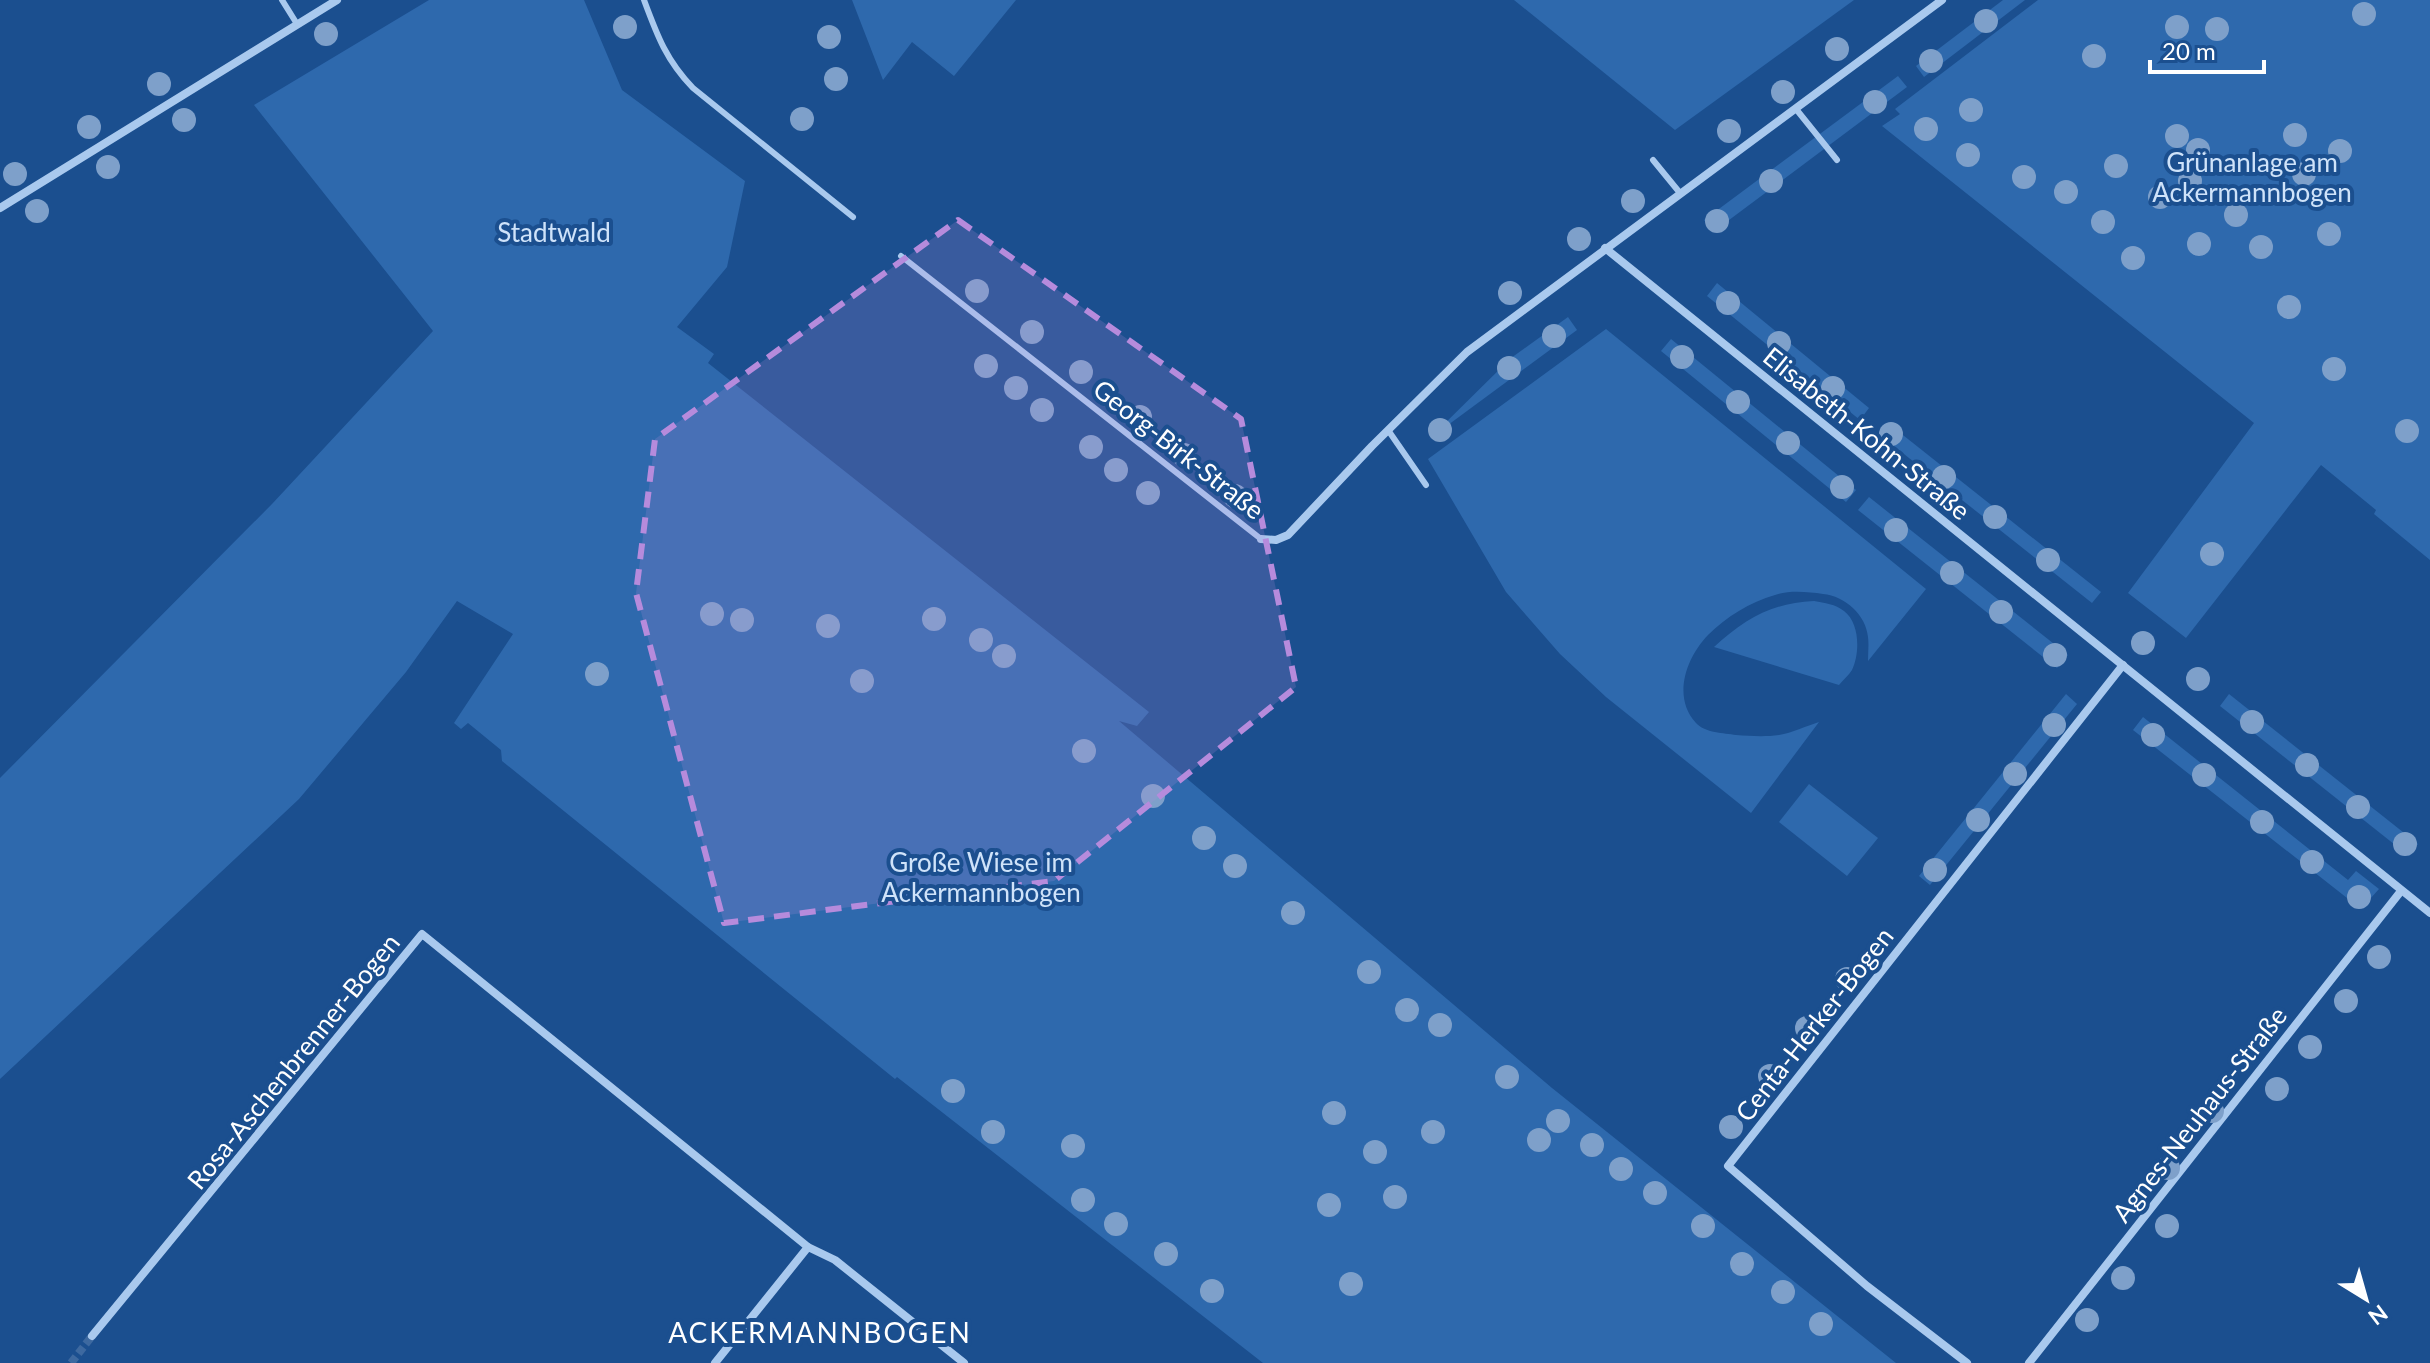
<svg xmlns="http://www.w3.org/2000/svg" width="2430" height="1363" font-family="Lato,sans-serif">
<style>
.green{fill:#2e69ad}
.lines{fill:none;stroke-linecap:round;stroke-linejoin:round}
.street-tunnel{stroke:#3d69a0;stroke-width:8;stroke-dasharray:8 4;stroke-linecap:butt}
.lane{stroke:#a9c9ee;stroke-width:6}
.street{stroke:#a9c9ee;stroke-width:8}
.tree{fill:#7ea0ca}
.marked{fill:#b68bdc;fill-opacity:0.2;stroke:#b68bdc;stroke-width:6;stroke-dasharray:16 10;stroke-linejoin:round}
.labels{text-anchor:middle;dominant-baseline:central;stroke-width:8;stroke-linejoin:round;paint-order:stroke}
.park-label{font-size:26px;fill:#cfe3fa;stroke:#1b4f8f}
.street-label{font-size:26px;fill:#fff;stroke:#1b4f8f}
.neighbourhood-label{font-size:28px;letter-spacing:2px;fill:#fff;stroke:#1b4f8f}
</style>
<rect width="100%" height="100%" fill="#1b4f8f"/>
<g class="green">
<path d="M429 0H584L622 90 745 181 727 267 677 327 714 354 708 363 1149 712 1137 726 1119 721 1552 1088 1896 1363H1263L897 1077 895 1079 502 761 501 750 468 723 461 729 454 723 513 634 457 601 406 672 299 799 0 1079V778L272 504 433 331 254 105Z"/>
<path d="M852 0H1016L954 76 912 42 883 80Z"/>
<path d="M1514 0H1854L1675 130Z"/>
<path d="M2003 0H2025L1924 77 1916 66Z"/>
<path d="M2038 0H2430V560L2374 514 2376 510 2321 465 2186 638 2128 593 2254 423 1882 126 1900 114 1895 109Z"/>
<path d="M1898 76 1907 87 1713 232 1704 220Z"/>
<path d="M1717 283 1869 408 1860 420 1707 296Z"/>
<path d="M1568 317 1577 330 1429 439 1511 358Z"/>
<path d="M1606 329 1926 589 1868 661C1868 653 1869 645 1868 637 1866 615 1845 596 1823 594 1808 592 1790 590 1775 595 1750 602 1726 617 1708 635 1686 658 1672 697 1696 723 1705 733 1724 733 1736 735 1750 736 1765 737 1779 735 1792 733 1806 726 1819 722L1751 813 1606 697 1560 654 1506 592 1428 459Z"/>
<path d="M1671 339 1856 490 1846 502 1661 351Z"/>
<path d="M1889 424 2101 592 2092 603 1880 435Z"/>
<path d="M1869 497 2068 655 2057 668 1858 510Z"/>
<path d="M1814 601C1825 603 1835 604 1844 611 1860 623 1860 653 1852 670 1849 675 1843 680 1839 685L1714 647C1745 619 1771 603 1814 601Z"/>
<path d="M2066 694 2077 704 1930 885 1919 876Z"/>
<path d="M2229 694 2418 844 2409 856 2220 706Z"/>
<path d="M2143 717 2348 880 2356 871 2379 889 2361 909 2133 730Z"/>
<path d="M1809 784 1878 838 1847 876 1779 822Z"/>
</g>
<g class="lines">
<path class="street-tunnel" d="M71 1363 92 1336"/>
<g class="lane">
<path d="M282 0 297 24"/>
<path d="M644 0C657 35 666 60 693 88L853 217"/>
<path d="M1796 109 1837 160"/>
<path d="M1653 160 1680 193"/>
<path d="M901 256 1261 539"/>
<path d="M1388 430 1426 485"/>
</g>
<g class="street">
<path d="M0 208 337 0"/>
<path d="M1605 248 2430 913"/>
<path d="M1261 539 1276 540 1288 535 1372 446 1467 352 1942 0"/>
<path d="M92 1336 422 934 808 1247"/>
<path d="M715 1363 808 1247 835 1260 964 1363"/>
<path d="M1967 1363 1867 1286 1728 1166 2123 665"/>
<path d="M2029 1363 2401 891"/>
</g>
</g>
<g class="tree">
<circle cx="2364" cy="14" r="12"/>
<circle cx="1986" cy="21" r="12"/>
<circle cx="625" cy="27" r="12"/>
<circle cx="2177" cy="27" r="12"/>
<circle cx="2217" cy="29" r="12"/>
<circle cx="326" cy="34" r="12"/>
<circle cx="829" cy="37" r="12"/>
<circle cx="1837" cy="49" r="12"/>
<circle cx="2094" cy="56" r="12"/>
<circle cx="1931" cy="61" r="12"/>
<circle cx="836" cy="79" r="12"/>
<circle cx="159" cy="84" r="12"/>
<circle cx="1783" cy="92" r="12"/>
<circle cx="1875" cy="102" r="12"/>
<circle cx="1971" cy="110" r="12"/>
<circle cx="802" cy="119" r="12"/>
<circle cx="184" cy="120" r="12"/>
<circle cx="89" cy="127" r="12"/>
<circle cx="1926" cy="129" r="12"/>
<circle cx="1729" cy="131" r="12"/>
<circle cx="2295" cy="135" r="12"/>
<circle cx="2177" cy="136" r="12"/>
<circle cx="2198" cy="150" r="12"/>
<circle cx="2340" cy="151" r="12"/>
<circle cx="1968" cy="155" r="12"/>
<circle cx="2116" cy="166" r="12"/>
<circle cx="108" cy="167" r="12"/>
<circle cx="15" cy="174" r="12"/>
<circle cx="2304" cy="174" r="12"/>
<circle cx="2024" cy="177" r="12"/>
<circle cx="1771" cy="181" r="12"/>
<circle cx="2190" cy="181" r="12"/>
<circle cx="2066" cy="192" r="12"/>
<circle cx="2160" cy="197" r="12"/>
<circle cx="1633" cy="201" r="12"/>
<circle cx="37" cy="211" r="12"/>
<circle cx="2236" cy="215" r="12"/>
<circle cx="1717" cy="221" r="12"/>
<circle cx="2103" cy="222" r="12"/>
<circle cx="2329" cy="234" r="12"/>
<circle cx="1579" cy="239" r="12"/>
<circle cx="2199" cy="244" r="12"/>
<circle cx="2261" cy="247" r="12"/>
<circle cx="2133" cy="258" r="12"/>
<circle cx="977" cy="291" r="12"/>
<circle cx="1510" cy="293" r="12"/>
<circle cx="1728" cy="303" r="12"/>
<circle cx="2289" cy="307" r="12"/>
<circle cx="1032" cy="332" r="12"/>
<circle cx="1554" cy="336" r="12"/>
<circle cx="1779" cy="343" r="12"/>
<circle cx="1682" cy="357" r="12"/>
<circle cx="986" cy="366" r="12"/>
<circle cx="1509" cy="368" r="12"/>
<circle cx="2334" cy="369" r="12"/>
<circle cx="1081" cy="372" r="12"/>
<circle cx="1016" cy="388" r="12"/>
<circle cx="1833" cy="388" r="12"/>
<circle cx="1738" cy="402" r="12"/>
<circle cx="1042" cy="410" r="12"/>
<circle cx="1140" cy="417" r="12"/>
<circle cx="1440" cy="430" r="12"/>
<circle cx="2407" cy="431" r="12"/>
<circle cx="1891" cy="434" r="12"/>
<circle cx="1788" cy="443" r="12"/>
<circle cx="1091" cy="447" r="12"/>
<circle cx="1184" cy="455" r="12"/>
<circle cx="1116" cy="470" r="12"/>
<circle cx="1944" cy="477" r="12"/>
<circle cx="1842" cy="487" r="12"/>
<circle cx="1148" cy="493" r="12"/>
<circle cx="1235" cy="496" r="12"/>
<circle cx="1995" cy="517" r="12"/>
<circle cx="1896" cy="530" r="12"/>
<circle cx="2212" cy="554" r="12"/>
<circle cx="2048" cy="560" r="12"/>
<circle cx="1952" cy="573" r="12"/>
<circle cx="2001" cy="612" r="12"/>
<circle cx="712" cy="614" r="12"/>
<circle cx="934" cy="619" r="12"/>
<circle cx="742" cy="620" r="12"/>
<circle cx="828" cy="626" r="12"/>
<circle cx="981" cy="640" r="12"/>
<circle cx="2143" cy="643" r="12"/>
<circle cx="2055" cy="655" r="12"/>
<circle cx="1004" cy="656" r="12"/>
<circle cx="597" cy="674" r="12"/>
<circle cx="2198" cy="679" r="12"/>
<circle cx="862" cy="681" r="12"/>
<circle cx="2252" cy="722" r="12"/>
<circle cx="2054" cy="725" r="12"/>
<circle cx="2153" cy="735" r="12"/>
<circle cx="1084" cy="751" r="12"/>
<circle cx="2307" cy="765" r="12"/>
<circle cx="2015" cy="774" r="12"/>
<circle cx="2204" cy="775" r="12"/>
<circle cx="1153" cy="796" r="12"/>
<circle cx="2358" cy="807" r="12"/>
<circle cx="1978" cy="820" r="12"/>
<circle cx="2262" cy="822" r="12"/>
<circle cx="1204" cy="838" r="12"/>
<circle cx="2405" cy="844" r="12"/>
<circle cx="2312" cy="862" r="12"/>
<circle cx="1235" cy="866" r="12"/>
<circle cx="1935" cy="870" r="12"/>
<circle cx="2359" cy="897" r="12"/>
<circle cx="1293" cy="913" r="12"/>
<circle cx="2379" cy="957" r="12"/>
<circle cx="1369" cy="972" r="12"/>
<circle cx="1847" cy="979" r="12"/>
<circle cx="2346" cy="1001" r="12"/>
<circle cx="1407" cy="1010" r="12"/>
<circle cx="1440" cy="1025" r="12"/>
<circle cx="1807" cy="1028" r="12"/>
<circle cx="2310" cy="1047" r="12"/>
<circle cx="1770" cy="1076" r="12"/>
<circle cx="1507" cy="1077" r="12"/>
<circle cx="2277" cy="1089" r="12"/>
<circle cx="953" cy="1091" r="12"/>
<circle cx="2212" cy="1111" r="12"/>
<circle cx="1334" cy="1113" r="12"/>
<circle cx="1558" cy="1121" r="12"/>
<circle cx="1731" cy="1127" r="12"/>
<circle cx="993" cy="1132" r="12"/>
<circle cx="1433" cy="1132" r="12"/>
<circle cx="1539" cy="1140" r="12"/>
<circle cx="1592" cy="1145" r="12"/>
<circle cx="1073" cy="1146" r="12"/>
<circle cx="1375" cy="1152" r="12"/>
<circle cx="2168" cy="1168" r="12"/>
<circle cx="1621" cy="1169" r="12"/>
<circle cx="1655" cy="1193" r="12"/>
<circle cx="1395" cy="1197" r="12"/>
<circle cx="1083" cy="1200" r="12"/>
<circle cx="1329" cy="1205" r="12"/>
<circle cx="1116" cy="1224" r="12"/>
<circle cx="1703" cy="1226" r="12"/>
<circle cx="2167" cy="1226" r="12"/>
<circle cx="1166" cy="1254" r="12"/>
<circle cx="1742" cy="1264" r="12"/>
<circle cx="2123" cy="1278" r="12"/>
<circle cx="1351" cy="1284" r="12"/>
<circle cx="1212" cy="1291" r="12"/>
<circle cx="1783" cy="1292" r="12"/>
<circle cx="2087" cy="1320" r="12"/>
<circle cx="1821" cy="1324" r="12"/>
</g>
<path class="marked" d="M958 220 1241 419 1296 687 1054 881 724 923 636 593 655 439Z"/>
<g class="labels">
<g class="park-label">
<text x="2252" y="162">Grünanlage am<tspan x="2252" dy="30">Ackermannbogen</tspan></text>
<text x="554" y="232">Stadtwald</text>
<text x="981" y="862">Große Wiese im<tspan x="981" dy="30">Ackermannbogen</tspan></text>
</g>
<g class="street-label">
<text transform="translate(1867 433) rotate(39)">Elisabeth-Kohn-Straße</text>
<text transform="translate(1179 449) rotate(38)">Georg-Birk-Straße</text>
<text transform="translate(1814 1024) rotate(-52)">Centa-Herker-Bogen</text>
<text transform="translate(293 1061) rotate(-51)">Rosa-Aschenbrenner-Bogen</text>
<text transform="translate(2199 1114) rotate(-52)">Agnes-Neuhaus-Straße</text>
</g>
<g class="neighbourhood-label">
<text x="820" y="1332">ACKERMANNBOGEN</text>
</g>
</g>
<g transform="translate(2366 1299) rotate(143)" stroke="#1b4f8f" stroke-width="6" paint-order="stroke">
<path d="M0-6L14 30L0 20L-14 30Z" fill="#ffffff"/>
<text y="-12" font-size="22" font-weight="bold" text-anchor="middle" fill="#ffffff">N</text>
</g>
<path d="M2150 60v12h114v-12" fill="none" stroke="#ffffff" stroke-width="4"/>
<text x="2162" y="60" font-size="24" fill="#ffffff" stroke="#1b4f8f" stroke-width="6" paint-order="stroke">20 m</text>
</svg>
